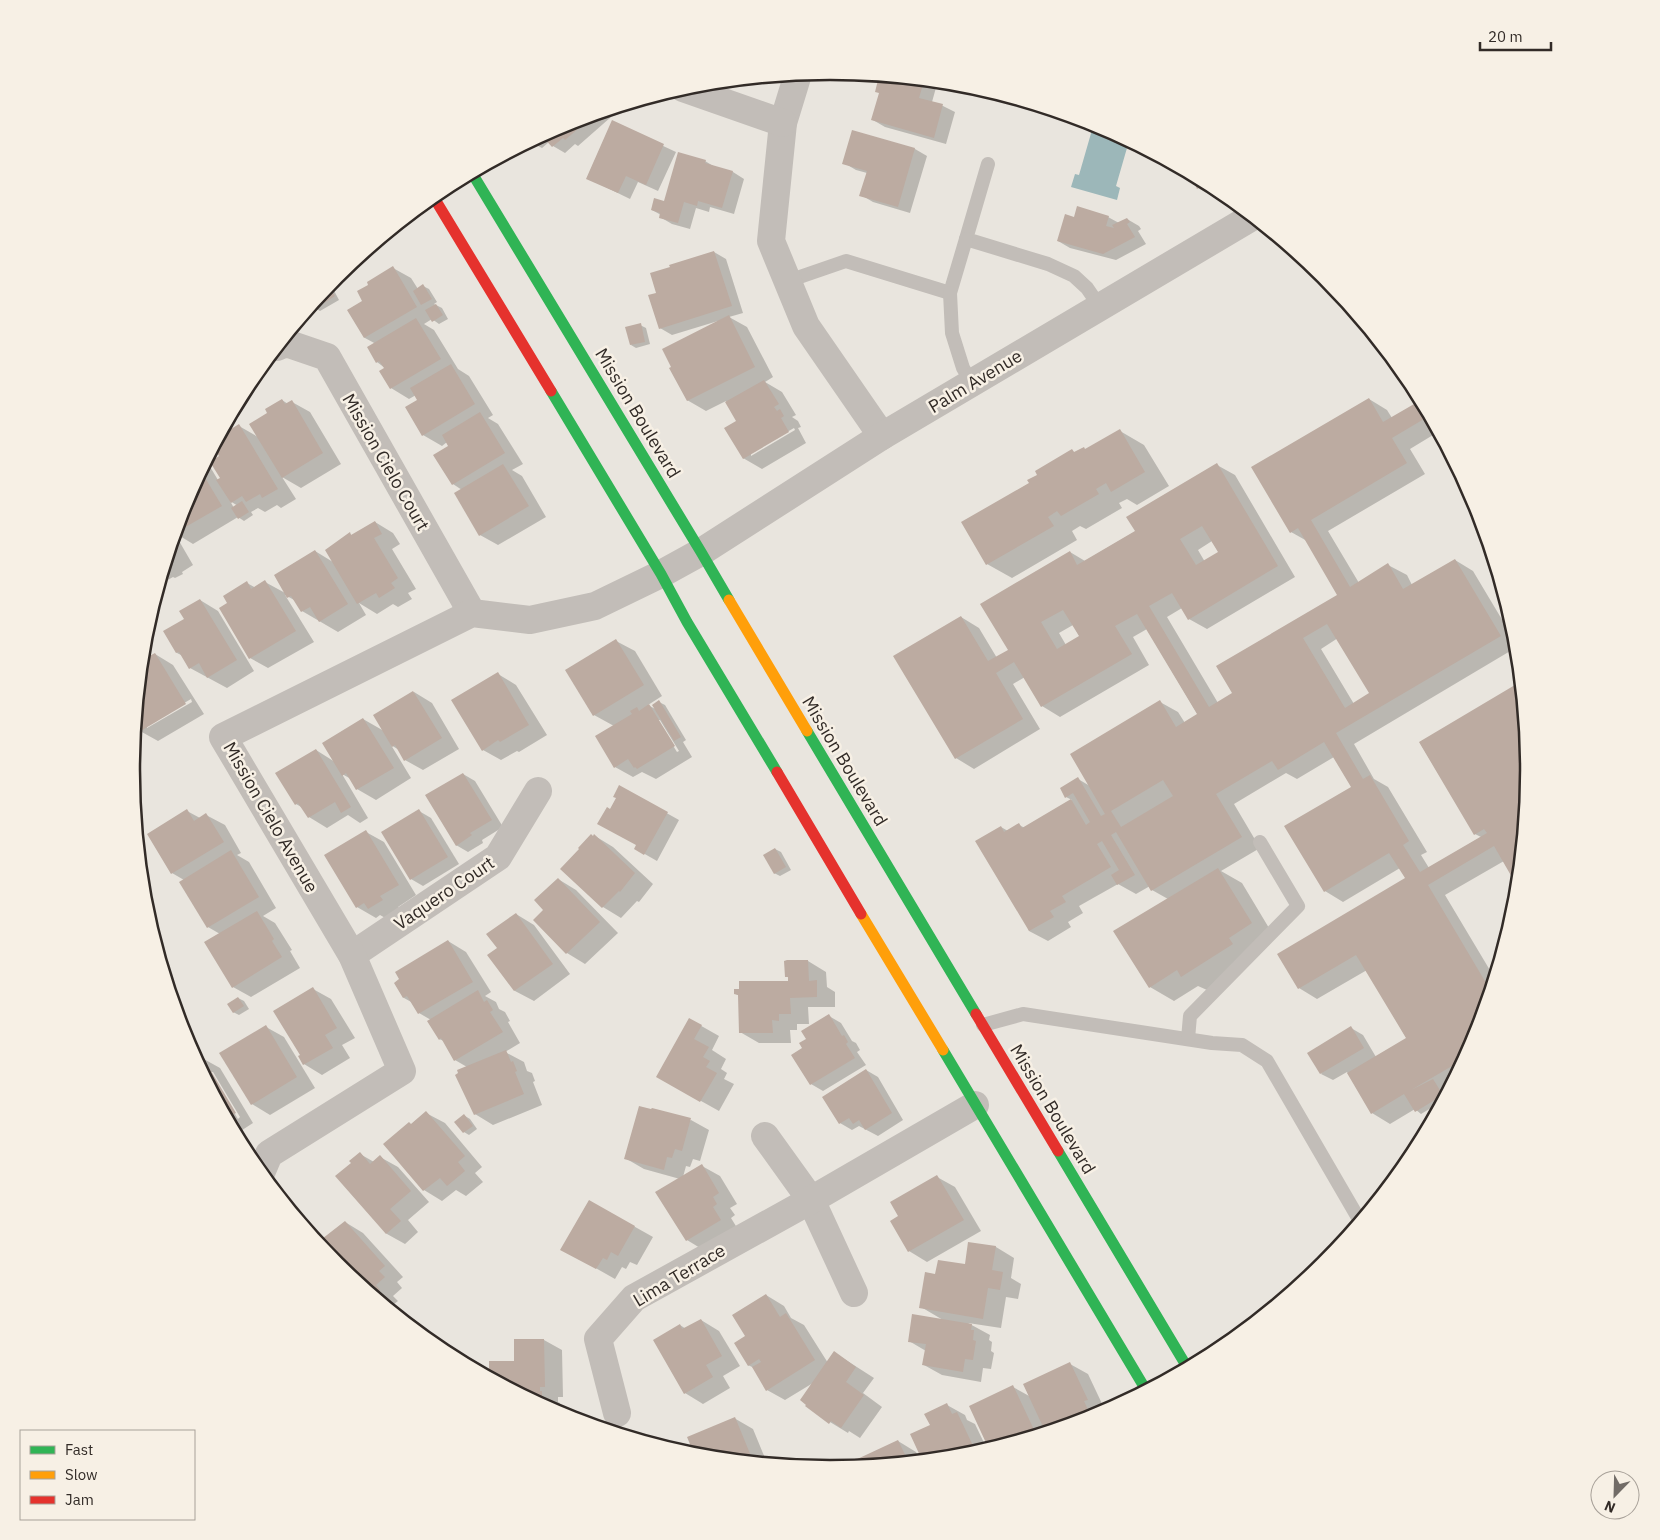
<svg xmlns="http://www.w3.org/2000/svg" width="1660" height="1540" font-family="'IBM Plex Sans',sans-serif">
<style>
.water{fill:#9cb7b9}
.shadow{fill:#0003;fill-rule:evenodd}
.building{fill:#bcaba1;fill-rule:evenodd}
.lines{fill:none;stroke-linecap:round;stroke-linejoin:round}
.lane{stroke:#c2bdb8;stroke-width:14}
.street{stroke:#c2bdb8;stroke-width:28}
.fast{stroke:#30b455;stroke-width:11}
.slow{stroke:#ff9f0a;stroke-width:11}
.jam{stroke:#e5322d;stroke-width:11}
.labels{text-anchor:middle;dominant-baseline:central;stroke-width:5;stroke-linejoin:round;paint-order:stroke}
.street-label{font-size:18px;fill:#322b27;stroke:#f7f0e5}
.rim{fill:none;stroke:#322b27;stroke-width:2.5}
</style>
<rect width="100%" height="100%" fill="#e9e5de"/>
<path class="water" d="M1094 123 1129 141 1116 186 1120 188 1117 200 1071 187 1075 174 1079 175Z"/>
<g class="shadow">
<path d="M880 76 933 81 937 84 932 102 943 106 955 112 946 144 885 127 873 120 881 94Z"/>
<path d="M606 111 611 117 578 146 575 144 565 153 553 146 549 142 542 148 530 142 563 124Z"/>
<path d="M612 122 676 152 658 191 638 182 630 199 587 178Z"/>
<path d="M853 131 915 149 927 156 910 213 873 202 861 195 867 173 856 170 844 163Z"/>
<path d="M705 161 715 167 733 172 744 179 734 214 710 207 709 212 696 208 690 229 672 224 660 217 661 215 652 210 665 202Z"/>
<path d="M1191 175 1219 189 1210 195 1198 188Z"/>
<path d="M1108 217 1119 223 1127 219 1139 226 1141 229 1138 231 1146 244 1116 260 1070 248 1058 241 1075 218Z"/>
<path d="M714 252 726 259 743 313 729 317 747 327 773 377 765 382 782 392 796 415 792 417 798 421 801 427 798 428 806 443 762 469 743 458 738 422 726 401 706 411 687 400 718 321 672 335 660 328 658 294ZM794 428 795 430 751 456V453Z"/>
<path d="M364 253 367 259 353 267 355 271 331 285 339 300 320 311 315 308 313 304 336 276Z"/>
<path d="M393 268 411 278 418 289 423 286 429 289 437 302 434 304 442 308 448 319 439 324 432 319 424 324 434 330 458 369 469 376 493 415 488 418 498 424 523 464 512 470 522 476 546 517 498 545 480 535 462 490 453 484 450 447 447 442 442 446 423 435 419 400 416 395 409 399 391 388 385 368 377 362 376 344 365 338 348 310 364 301Z"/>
<path d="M640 325 646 328 650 344 636 348 631 345Z"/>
<path d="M1369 399 1387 410 1392 418 1421 401 1438 432 1410 449 1425 474 1328 531 1359 583 1388 565 1407 575 1412 585 1455 560 1473 571 1516 643 1517 647 1354 744 1374 779 1388 787 1427 852 1421 855 1429 868 1481 837 1475 834 1420 743 1520 684 1529 770 1518 884 1504 861 1445 895 1494 977 1475 1038 1448 1090 1444 1092 1445 1094 1441 1102 1421 1114 1415 1109 1390 1124 1372 1113 1347 1072 1333 1080 1321 1074 1351 1028 1363 1035 1376 1057 1407 1039 1367 970 1317 999 1299 988 1407 879 1400 868 1343 902 1325 891 1352 787 1334 757 1297 779 1286 773 1234 804 1260 848 1221 871 1242 883 1275 938 1207 990 1198 986 1174 1001 1150 987 1168 899 1152 890 1150 886 1136 894 1118 884 1079 906 1083 913 1068 922 1071 927 1048 941 1029 931 1001 827 1008 831 1019 825 1025 828 1072 800 1066 797 1078 779 1090 786 1160 702 1178 712 1185 723 1198 715 1147 629 1133 637 1149 665 1060 717 1042 706 1025 677 1013 684 1040 729 974 769 956 758 961 617 979 628 997 658 1009 650 1070 552 1085 561 1136 531 1217 465 1235 475 1295 577 1207 629 1189 619 1182 608 1167 617 1218 703 1234 694 1339 595 1307 541 1291 532ZM1212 541 1219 553 1205 562 1198 550ZM1073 625 1080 637 1066 645 1059 633ZM1338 638 1371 693 1354 704 1321 649Z"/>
<path d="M282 400 288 404 292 402 310 412 341 464 301 488 282 477 296 499 281 508 277 505 265 512 258 508 251 512 253 515 244 521 238 517 193 544 175 533 185 502 205 464 209 465 218 480 221 478V457L215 446 219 438 239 426 258 437 269 413ZM230 501 238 506 234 508Z"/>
<path d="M1120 431 1144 445 1169 486 1137 505 1127 499 1119 503 1122 508 1086 529 1080 526 1072 531 1077 540 1012 578 987 564 963 523 1030 483 1072 451 1076 453 1086 450Z"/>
<path d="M375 522 393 533 400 544 392 549 416 589 408 593 412 599 398 607 393 604 377 614 359 603 366 615 338 632 302 611 296 601 285 595 314 642 268 668 250 658 229 604 247 583 256 588 265 582 287 594 315 551 333 562 350 534 353 536Z"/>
<path d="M175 534 193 565 182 572 183 574 175 578 173 577 159 585Z"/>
<path d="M200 600 218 611 254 671 227 688 190 668 183 656 177 653 185 619Z"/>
<path d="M616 641 635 651 662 696 648 705 657 710 659 702 665 705 686 740 683 742 692 757 656 779 642 772 633 777 615 767 614 726 594 715 567 670ZM657 720H660L679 751 677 752Z"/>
<path d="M155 654 173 665 204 714 158 741 140 731 136 723 142 660ZM191 699 192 702 147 728V725Z"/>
<path d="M498 674 516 685 547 735 519 752 517 751 501 760 483 750Z"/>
<path d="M414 692 432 703 459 749 423 770 405 760 399 750 391 745 411 778 376 800 357 789 351 779 342 774 368 818 360 823 348 815 327 828 309 817 303 808 296 804 316 750 335 762 363 719 384 731Z"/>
<path d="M463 774 475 781 503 827 482 840 483 843 468 852 456 845Z"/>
<path d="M620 787 679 820 657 861 636 849 638 845 610 810 617 798Z"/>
<path d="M187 811 200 818 206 815 225 825 241 853 237 855 249 862 276 908 263 916 275 923 292 950 290 951 300 968 251 997 233 987 220 934 208 927 184 880 172 873Z"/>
<path d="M419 811 431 818 459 864 423 886 411 879Z"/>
<path d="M366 832 384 842 416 895 398 907 400 911 387 919 380 915 376 918 357 907Z"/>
<path d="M595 836 613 847 653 884 639 902 637 901 621 918 603 907 593 837Z"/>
<path d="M775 849 781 852 791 870 780 876 774 873Z"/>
<path d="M558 879 576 890 618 933 585 964 567 953 535 920 545 910Z"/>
<path d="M144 904 149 907 154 916 149 919Z"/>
<path d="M516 914 534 925 570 974 534 1001 515 991 489 955 498 948Z"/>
<path d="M448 941 466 952 491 992 485 996 496 1002 499 1009 505 1012 510 1021 508 1022 520 1043 505 1052 524 1062 527 1071 532 1073 535 1081 533 1082 542 1105 493 1125 475 1114 467 1067 455 1060 444 1041 439 1039 431 1020 419 1013 413 1003 404 998 395 983Z"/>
<path d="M808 961 826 972 827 987 835 992V1007H808L809 1024H797V1030H790L791 1043H759L740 1032V996L736 994 789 982V978L786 976 785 963Z"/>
<path d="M313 989 331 999 355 1038 342 1045 350 1058 322 1075 304 1064 302 1055Z"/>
<path d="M238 998 244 1001 249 1009 239 1015 233 1012Z"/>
<path d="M829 1016 841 1023 852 1041 856 1043 860 1050 857 1052 866 1065 823 1091 811 1084 803 1048 807 1039Z"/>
<path d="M689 1019 719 1036 712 1050 726 1059 721 1069 727 1073 724 1079 734 1084 719 1111 676 1087Z"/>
<path d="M266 1027 284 1037 315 1088 270 1115 252 1104Z"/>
<path d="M202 1058 220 1068 253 1123 236 1134 197 1061ZM210 1072H213L240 1117 238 1119Z"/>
<path d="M866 1070 878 1077 903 1120 878 1136 859 1126 852 1130 840 1123Z"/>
<path d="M426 1113 445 1123 482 1167 475 1173 483 1182 466 1196 456 1190 442 1201 424 1190 385 1144Z"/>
<path d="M465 1116 470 1119 477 1129 469 1135 464 1132Z"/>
<path d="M691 1120 709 1130 700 1161 693 1159 690 1167 686 1166 683 1177 702 1166 720 1176 737 1204 730 1208 735 1215 731 1218 739 1231 705 1251 687 1240 680 1179 644 1169 625 1158Z"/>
<path d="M360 1154 374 1162 380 1157 398 1167 429 1202 408 1220 418 1232 405 1244 387 1234 337 1176 353 1163Z"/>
<path d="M937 1177 955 1187 981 1231 927 1262 909 1251 900 1216Z"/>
<path d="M589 1201 653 1237 637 1265 630 1262 626 1269 622 1267 615 1279 562 1249Z"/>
<path d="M345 1222 363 1233 403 1277 397 1282 402 1288 393 1296 398 1301 389 1308 336 1264 319 1243Z"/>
<path d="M969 1243 996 1247 1014 1258 1011 1278 1021 1284 1018 1299 1006 1297 1001 1328 968 1323 990 1335 989 1340 992 1342 991 1351 994 1353 991 1369 983 1368 981 1382 942 1375 924 1365 926 1351 909 1341 943 1320 921 1307 936 1276 966 1266Z"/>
<path d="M766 1295 784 1306 791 1318 804 1325 828 1363 835 1353 874 1378 863 1393 882 1407 860 1438 849 1431 848 1433 830 1422 813 1383 785 1400 767 1390 754 1368 748 1365 747 1337Z"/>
<path d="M701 1320 719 1331 740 1366 723 1376 730 1388 703 1404 685 1393 680 1325 686 1329Z"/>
<path d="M544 1340 562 1350 563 1397H558V1402L560 1403V1414L490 1377V1363L515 1362Z"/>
<path d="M1070 1364 1088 1374 1105 1410 1102 1411V1413L966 1455 923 1460 931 1425 947 1405 965 1415 967 1420 975 1424 986 1447 989 1446 1013 1387 1031 1397Z"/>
<path d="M734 1418 753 1429 767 1463 693 1455 686 1453 693 1450Z"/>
<path d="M898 1441 916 1452 920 1460 857 1466 855 1461Z"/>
<path d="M816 1464 824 1468 810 1467Z"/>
</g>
<g class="building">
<path d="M879 76 924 81 919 98 943 104 934 138 871 120 879 93 875 92Z"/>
<path d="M594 115 565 140 563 138 552 147 542 136 563 124Z"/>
<path d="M612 120 664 144 646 185 626 176 618 193 586 179Z"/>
<path d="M852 130 915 148 898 207 859 196 867 171 842 164Z"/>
<path d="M678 152 706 160 705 163 733 171 722 208 698 201 697 206 684 202 678 223 659 218 660 213 651 210 654 198 664 201Z"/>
<path d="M1190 174 1207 183 1197 189Z"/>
<path d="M1077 206 1109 216 1106 226 1114 228 1112 225 1127 218 1130 222 1127 224 1135 237 1103 254 1057 241 1065 214 1074 217Z"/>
<path d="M714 251 732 306 659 329 648 295 656 293 650 273 670 267 669 265Z"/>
<path d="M393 266 417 307 364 338 347 310 362 301 357 291 368 285 367 282Z"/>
<path d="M423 284 432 299 421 305 413 291Z"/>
<path d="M328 286 335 296 314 309 312 305Z"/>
<path d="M436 304 443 315 432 322 425 310Z"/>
<path d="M729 315 755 367 687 401 669 368 671 367 662 349Z"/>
<path d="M416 318 441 359 390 389 379 371 384 368 379 361 376 363 367 347Z"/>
<path d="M641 323 645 342 630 345 625 327Z"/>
<path d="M451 364 475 404 422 436 405 407 417 400 410 388Z"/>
<path d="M764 380 779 404 774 407 777 411 780 409 784 416 781 418 789 432 743 459 724 428 736 421 725 402Z"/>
<path d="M1369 398 1383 422 1421 400 1429 416 1392 438 1407 463 1311 520 1350 587 1388 563 1403 589 1455 559 1501 636 1336 733 1363 779 1370 775 1409 841 1403 845 1420 872 1487 833 1484 829 1474 835 1419 742 1520 682 1529 770 1517 886 1494 846 1428 885 1489 988 1491 987 1475 1038 1464 1059 1411 1090 1433 1079 1443 1095 1415 1112 1404 1094 1371 1114 1347 1073 1406 1038 1356 955 1298 989 1277 954 1405 878 1389 853 1324 892 1284 826 1351 787 1324 742 1278 770 1272 761 1216 794 1242 837 1151 891 1116 832 1111 835 1135 875 1117 885 1111 875 1119 870 1102 841 1097 844 1111 867 1062 896 1066 902 1050 911 1054 917 1029 931 975 841 1001 826 1004 832 1019 823 1022 828 1071 799 1086 825 1090 822 1073 793 1065 798 1060 788 1078 777 1101 816 1105 814 1070 754 1160 700 1176 727 1197 714 1137 614 1115 626 1132 654 1041 707 1014 662 996 673 1023 719 955 759 893 656 961 616 988 661 1008 650 980 604 1070 551 1077 565 1135 531 1126 517 1217 463 1278 566 1188 620 1172 593 1149 606 1209 707 1232 693 1216 666 1337 595 1298 528 1290 533 1251 467ZM1202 526 1218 552 1196 565 1180 539ZM1063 610 1079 636 1057 649 1041 622ZM1327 624 1369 693 1345 708 1303 638ZM1163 780 1173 796 1121 827 1111 811Z"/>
<path d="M282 399 285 404 292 400 323 453 282 478 249 424 267 413 265 409Z"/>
<path d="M480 412 505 453 452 485 433 455 448 446 442 435Z"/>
<path d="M239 424 278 489 262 498 260 494 246 502 242 496 231 503 216 480 220 478 210 462 219 456 214 448 220 436Z"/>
<path d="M1120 429 1145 472 1111 492 1106 483 1096 489 1099 494 1061 516 1057 511 1048 517 1054 526 986 565 961 522 1029 483 1027 480 1037 475 1035 471 1072 449 1074 452 1084 447 1085 449Z"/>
<path d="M503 464 529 506 479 536 454 493Z"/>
<path d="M201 471 222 506 175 533 185 502Z"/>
<path d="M242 501 249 512 238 519 231 508Z"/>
<path d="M375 521 382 534 374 538 398 578 391 583 395 588 379 598 376 593 357 604 325 550 350 532 351 535Z"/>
<path d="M315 550 348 604 319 622 310 607 301 612 291 596 287 598 274 575Z"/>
<path d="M265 580 296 631 249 659 219 608 227 603 223 596 247 581 251 589Z"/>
<path d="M200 599 237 660 207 678 199 663 189 669 179 652 176 653 163 631 184 619 179 611Z"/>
<path d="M616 639 644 685 593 716 565 670Z"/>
<path d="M155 653 186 704 139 732 136 726 142 660Z"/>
<path d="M498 672 529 725 500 742 498 740 482 751 451 700Z"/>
<path d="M413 691 442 738 404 761 395 745 392 747 373 715Z"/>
<path d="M659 700 681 737 674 741 652 705Z"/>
<path d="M649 704 675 746 637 769 635 767 634 768 628 759 614 768 595 736 632 714 630 711 637 707 639 711Z"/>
<path d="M363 718 394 768 356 790 346 773 342 776 322 743Z"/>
<path d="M316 749 351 807 341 813 335 802 308 818 298 803 295 805 275 773Z"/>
<path d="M463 773 492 820 470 833 472 835 456 846 425 795Z"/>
<path d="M619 785 668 812 644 855 634 849 636 845 597 824 607 807 610 809 616 798 613 797Z"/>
<path d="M187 809 194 821 206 813 224 842 171 874 147 834Z"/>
<path d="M419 809 448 857 410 880 381 832Z"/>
<path d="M366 830 399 885 380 896 383 900 368 909 364 903 356 908 324 855Z"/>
<path d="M591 834 593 836 594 834 635 873 620 892 619 891 602 908 560 869 579 849 578 848Z"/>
<path d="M775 848 786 867 774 874 763 855Z"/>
<path d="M231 850 259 897 207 928 179 882Z"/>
<path d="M1218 868 1252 923 1229 938 1233 944 1181 977 1177 970 1149 988 1113 931Z"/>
<path d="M558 878 600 922 566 954 533 920 543 910 534 900Z"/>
<path d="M1517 886 1515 905 1508 892Z"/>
<path d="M257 911 274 939 272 941 282 957 232 988 204 942Z"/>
<path d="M516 913 553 964 514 991 487 955 497 948 486 934Z"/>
<path d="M448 940 473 982 418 1014 407 996 403 998 394 983 399 979 395 972Z"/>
<path d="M787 960H808L809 981 817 980V997L790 998 791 1014H779V1021L772 1020 773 1033H739L738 995 734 994V989H739V981H788V977H785L784 961Z"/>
<path d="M313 987 337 1028 325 1035 333 1048 303 1065 298 1056 300 1055 273 1011Z"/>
<path d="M478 990 484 1002 487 1000 493 1010 490 1012 503 1032 454 1061 441 1038 439 1040 427 1021Z"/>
<path d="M238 997 244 1006 233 1013 227 1004Z"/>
<path d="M829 1014 842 1036 844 1035 848 1042 846 1044 855 1058 810 1085 791 1055 802 1048 799 1043 806 1039 801 1031Z"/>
<path d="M689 1018 702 1025 694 1039 709 1047 703 1057 710 1061 706 1067 717 1073 700 1102 656 1077Z"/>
<path d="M266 1025 297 1077 251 1105 219 1053Z"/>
<path d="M1351 1026 1364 1048 1320 1074 1307 1053Z"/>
<path d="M506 1050 511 1062 513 1061 517 1071 515 1072 524 1094 474 1115 455 1075 458 1073 457 1070Z"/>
<path d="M202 1056 236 1113 227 1118 196 1060Z"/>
<path d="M866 1069 892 1113 865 1130 859 1120 853 1124 849 1118 839 1124 822 1097Z"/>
<path d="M639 1106 651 1109 652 1108 691 1118 682 1151 675 1149 672 1158 667 1157 664 1170 624 1159Z"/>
<path d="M426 1111 465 1156 458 1162 465 1171 447 1186 440 1178 423 1191 383 1144 409 1122 411 1124Z"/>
<path d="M464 1114 473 1126 463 1133 454 1122Z"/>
<path d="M360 1152 370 1164 380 1155 411 1191 390 1209 401 1221 386 1234 335 1176 351 1163 349 1161Z"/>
<path d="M702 1164 719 1193 713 1197 717 1204 713 1207 721 1220 686 1241 655 1192Z"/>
<path d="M937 1175 964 1220 908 1252 890 1221 898 1216 890 1202Z"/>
<path d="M589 1200 635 1226 618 1256 611 1252 607 1260 603 1258 596 1269 560 1250Z"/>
<path d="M345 1221 385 1266 379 1271 385 1277 376 1285 380 1290 374 1295 336 1264 318 1242Z"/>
<path d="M968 1242 996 1246 992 1270 1003 1272 1000 1290 988 1288 983 1319 919 1308 925 1272 935 1274 938 1260 965 1264Z"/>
<path d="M766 1294 780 1317 786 1313 815 1360 766 1391 752 1367 761 1362 759 1359 748 1366 734 1343 745 1336 732 1315Z"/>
<path d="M912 1314 972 1324 971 1330H974L973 1340 976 1341 973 1360 965 1359 963 1372 922 1365 926 1344 908 1342Z"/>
<path d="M701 1319 722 1356 706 1365 713 1377 684 1394 653 1340 680 1324 682 1329Z"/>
<path d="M514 1339H544L545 1387H540V1391H542V1405L489 1376V1361H514Z"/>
<path d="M834 1351 856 1367 846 1382 864 1395 841 1428 831 1421 829 1424 805 1406 806 1405 800 1400Z"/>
<path d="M1070 1362 1088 1400 1084 1401 1089 1412 1069 1422 1070 1424 1045 1431 1023 1384Z"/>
<path d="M1013 1385 1036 1434 986 1449 985 1446 987 1445 969 1406Z"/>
<path d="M947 1403 952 1414 957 1412 976 1452 966 1455 922 1460 910 1434 930 1425 924 1414Z"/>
<path d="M735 1417 753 1461 693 1455 684 1452 692 1449 687 1437Z"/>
<path d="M898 1440 908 1461 855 1466 853 1461Z"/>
</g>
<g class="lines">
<g class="lane">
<path d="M988 164 966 239 1048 264 1074 276 1087 288 1100 307"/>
<path d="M788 281 846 261 950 293 966 239"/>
<path d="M950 293 952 333 963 368 972 383"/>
<path d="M983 1025 1023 1014 1212 1043 1242 1045 1267 1061 1360 1221"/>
<path d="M1188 1039 1190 1016 1298 906 1260 842"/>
</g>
<g class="street">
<path d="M798 74 783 123 771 241 806 326 882 436"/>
<path d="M683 88 783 123"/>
<path d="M277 347 286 343 327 357 472 613"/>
<path d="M352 955 498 857 538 791"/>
<path d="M765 1136 811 1200 854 1293"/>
<path d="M261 1173 269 1154 402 1071 352 955 223 737 472 613 530 620 595 606 661 574 701 552 882 436 1252 217"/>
<path d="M617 1413 598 1339 634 1298 811 1200 975 1105"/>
</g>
<g class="fast">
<path d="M472 173 701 552 729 600"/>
<path d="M551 391 661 574 687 622 777 772"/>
<path d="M807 731 976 1014"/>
<path d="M943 1050 1146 1390"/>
<path d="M1058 1151 1187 1367"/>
</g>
<g class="slow">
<path d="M729 600 807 731"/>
<path d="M861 914 943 1050"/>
</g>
<g class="jam">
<path d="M433 196 551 391"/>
<path d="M777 772 861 914"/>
<path d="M976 1014 1058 1151"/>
</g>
</g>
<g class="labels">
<g class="street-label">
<text transform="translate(975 381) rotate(-31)">Palm Avenue</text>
<text transform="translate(638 413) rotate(59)">Mission Boulevard</text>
<text transform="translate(386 462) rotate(60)">Mission Cielo Court</text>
<text transform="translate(845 761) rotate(59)">Mission Boulevard</text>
<text transform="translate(271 817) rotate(60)">Mission Cielo Avenue</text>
<text transform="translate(444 893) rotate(-34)">Vaquero Court</text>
<text transform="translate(1053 1109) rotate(59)">Mission Boulevard</text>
<text transform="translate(679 1275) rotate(-31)">Lima Terrace</text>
</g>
</g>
<path d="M0 0H1660V1540H0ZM140 770a690 690 0 1 1 1380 0a690 690 0 1 1-1380 0Z" fill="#f7f0e5" fill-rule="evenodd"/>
<path class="rim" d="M140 770a690 690 0 1 1 1380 0a690 690 0 1 1-1380 0Z"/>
<rect x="20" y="1430" width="175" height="90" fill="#f7f0e5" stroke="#a8a199"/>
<rect x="30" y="1446" width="25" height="8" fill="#30b455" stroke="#a8a199"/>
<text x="65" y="1455" font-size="15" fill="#322b27">Fast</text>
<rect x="30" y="1471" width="25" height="8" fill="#ff9f0a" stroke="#a8a199"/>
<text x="65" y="1480" font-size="15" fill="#322b27">Slow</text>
<rect x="30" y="1496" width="25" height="8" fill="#e5322d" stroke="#a8a199"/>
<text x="65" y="1505" font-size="15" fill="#322b27">Jam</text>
<g transform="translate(1615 1495) rotate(203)"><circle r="24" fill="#f7f0e5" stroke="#a8a199"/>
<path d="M0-4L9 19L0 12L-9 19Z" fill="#726c67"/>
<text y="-8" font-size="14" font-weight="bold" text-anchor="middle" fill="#322b27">N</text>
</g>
<path d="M1480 42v8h71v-8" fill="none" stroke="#322b27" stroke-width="2.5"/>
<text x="1488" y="42" font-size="15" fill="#322b27" stroke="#f7f0e5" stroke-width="4" paint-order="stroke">20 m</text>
</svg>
